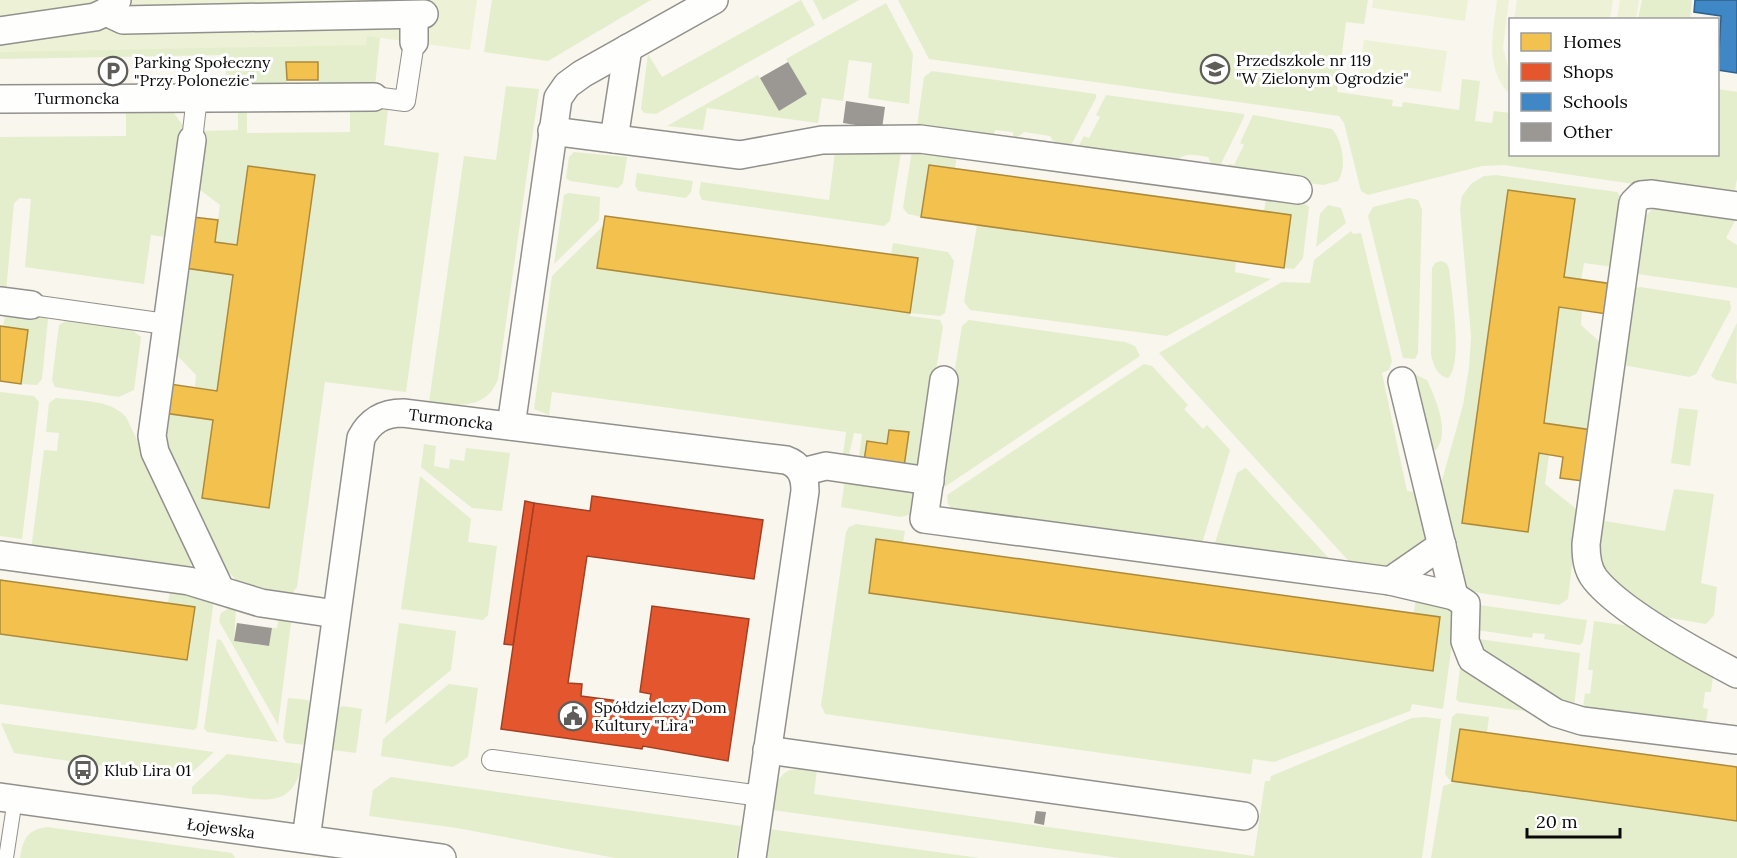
<svg xmlns="http://www.w3.org/2000/svg" width="1737" height="858" font-family="Lora,serif">
<style>
.green{fill:#e4eecd}
.pitch{fill:#edf2d6}
.homes{fill:#f2c14e;stroke:#ac8a3a;stroke-width:1.5}
.shops{fill:#e4572e;stroke:#a34023;stroke-width:1.5}
.schools{fill:#3f88c5;stroke:#2f628d;stroke-width:1.5}
.building{fill:#9b9893}
.lines{fill:none;stroke-linecap:round;stroke-linejoin:round}
.service-casing{stroke:#92908c;stroke-width:16}
.pedestrian-casing{stroke:#92908c;stroke-width:22}
.minor-casing{stroke:#92908c;stroke-width:30}
.service{stroke:#fefefc;stroke-width:14}
.pedestrian{stroke:#fefefc;stroke-width:20}
.minor{stroke:#fefefc;stroke-width:27}
.labels{text-anchor:middle;dominant-baseline:central;stroke-width:6;stroke-linejoin:round;paint-order:stroke}
.poi-label{font-size:16px;fill:#0a0a0a;stroke:#fff;text-anchor:start}
.street-label{font-size:16px;fill:#0a0a0a;stroke:#fff}
</style>
<rect width="100%" height="100%" fill="#f9f6ed"/>
<g class="green">
<path d="M492 0H651L548 61 484 52Z"/>
<path d="M801 0 815 25 656 114 644 113 641 109 648 54 662 77Z"/>
<path d="M813 0H859L823 20Z"/>
<path d="M898 0H1368L1364 24 1346 22 1337 92 1393 100 1392 106 1402 107 1403 102 1459 110 1462 79 1480 81 1475 121 1492 123 1494 111 1510 113V154H1718V89L1737 92V179L1734 195 1737 199 1504 165 1482 166 1368 195 1361 191 1344 123 1339 116 929 59Z"/>
<path d="M1642 0H1692L1690 18 1700 19H1638Z"/>
<path d="M886 3 913 54 909 104 868 98 872 63 849 60 843 101 822 98 818 123 707 108 703 130 667 126 758 75 780 110 807 94 786 59Z"/>
<path d="M373 29 383 38H380L375 86 318 84 317 62H287V85L226 86 225 55 0 59V43Z"/>
<path d="M932 71 1096 94V98L1069 149 1057 146 1050 136 1024 132 1013 141V132L995 130 993 140 917 126 924 77Z"/>
<path d="M506 86 539 89 498 379C486 411 456 405 429 402L464 156 496 160Z"/>
<path d="M1106 95 1244 114V117L1219 168H1213L1208 157C1193 155 1185 151 1175 163L1076 151 1084 136 1089 138 1100 117 1096 115Z"/>
<path d="M350 108 388 110 384 145 439 153 406 392 325 382 297 587 292 593 242 586 215 558 161 440 164 413 213 420 202 498 269 507 237 245 215 242 220 205 195 186 202 131 238 130V109H247V133L350 132Z"/>
<path d="M126 110 172 111 185 128 172 232 165 237 151 235 144 284 25 267 31 199 20 198 14 203 6 292 0 291V137L126 136Z"/>
<path d="M1253 115 1332 129C1343 141 1347 168 1338 181L1323 185 1225 172 1229 164 1234 165 1244 145 1240 143Z"/>
<path d="M912 150 957 155 955 168 929 165 921 217 908 214 903 208Z"/>
<path d="M574 152 627 157 623 183 618 188 570 181 566 178 569 157Z"/>
<path d="M835 152H901L890 221 884 226 702 200 699 193 701 182 829 200Z"/>
<path d="M637 173 693 181 691 192 686 198 638 191 635 185Z"/>
<path d="M1496 175 1617 192 1623 200 1613 267 1584 263 1581 280 1564 277 1575 199 1508 190 1462 523 1528 532 1539 453 1549 455 1545 484 1574 507 1578 513 1568 599 1559 605 1467 591 1441 484 1463 405 1469 368 1471 336 1460 209 1462 196 1472 183 1484 176Z"/>
<path d="M568 193 600 197 599 220 554 264 564 195Z"/>
<path d="M1266 198 1299 199 1309 207 1303 258 1294 269 1284 268 1291 215 1264 211Z"/>
<path d="M1409 198 1418 200 1422 210 1418 353 1415 359 1403 358 1368 216 1373 207Z"/>
<path d="M1328 205 1341 208 1346 223 1316 247 1320 214Z"/>
<path d="M1657 205 1737 217 1726 238 1737 245V288L1637 274 1642 219Z"/>
<path d="M604 225 597 268 910 312 918 259 891 255 893 243 948 252 954 261 945 313 940 316 910 313V316L940 320 943 327 920 468 904 467 908 433 887 444 867 441 864 461 859 457 862 434 854 433 848 459V455H843L846 432 552 392 549 415 534 409 552 276Z"/>
<path d="M977 225 1236 262 1235 272 1271 279 1167 336 970 310 964 302Z"/>
<path d="M1351 231 1353 234 1361 233 1392 361 1389 370 1382 373 1407 491 1421 493 1429 540 1386 573 1356 569 1159 353 1282 282 1310 283 1314 260Z"/>
<path d="M1441 261 1446 263 1449 268C1451 289 1464 366 1448 378 1437 376 1433 364 1431 354L1432 268 1435 263Z"/>
<path d="M185 268 233 275 217 391 195 387 196 375 173 351Z"/>
<path d="M1640 287 1730 301 1731 309 1696 374 1689 377 1623 365 1633 289Z"/>
<path d="M1559 307 1582 310 1581 325 1602 344 1601 358 1597 359 1590 412 1595 413 1592 430 1544 423Z"/>
<path d="M5 315 42 316 48 319 42 379 37 385 21 384 28 330 3 327Z"/>
<path d="M67 320 131 329 141 337 134 390 119 397 55 387 52 380 59 325Z"/>
<path d="M969 320 1125 342 1135 346 1140 356 937 492 935 488 962 326Z"/>
<path d="M1737 323 1736 378 1737 384 1716 380 1711 376Z"/>
<path d="M1144 364 1152 366 1188 405 1184 409 1203 429 1207 425 1230 450 1201 547 954 512 948 504 947 495Z"/>
<path d="M1416 375 1427 380C1435 398 1451 432 1436 450H1431L1413 377Z"/>
<path d="M0 392 34 396 39 402 22 539 0 536Z"/>
<path d="M56 398C79 401 110 399 126 417L193 557 189 569 31 550 44 450 57 451 59 433 46 432 49 403Z"/>
<path d="M1679 408 1698 410 1690 466 1671 463Z"/>
<path d="M424 444 436 446 434 466 449 469 450 459 464 461 466 448 510 453 502 511 472 508 421 467Z"/>
<path d="M1245 468H1246L1335 565 1214 546 1237 473Z"/>
<path d="M420 476 471 519 468 542 497 546 488 615 483 620 401 609Z"/>
<path d="M845 479 912 491 915 494 912 514 901 517 841 507Z"/>
<path d="M1674 489 1714 494 1701 583 1717 587 1714 615 1706 624 1659 616 1605 576 1595 558 1599 520 1665 531Z"/>
<path d="M856 524 905 531 903 543 876 539 869 593 1433 671 1440 617 1414 613 1416 597 1448 601 1456 615 1443 709 1412 704 1410 711 1274 762 1253 759 1251 774 825 714 821 705 846 532 849 527Z"/>
<path d="M170 591 214 599 197 727 194 730 0 704V634L187 660 195 607 168 603Z"/>
<path d="M1479 605 1587 620 1583 642 1580 645 1544 639 1545 634 1533 633 1532 638 1477 630Z"/>
<path d="M228 609H236L234 641 269 646 272 628H277L279 619 288 620 291 623 278 725 219 621 221 613Z"/>
<path d="M1594 621 1644 628 1713 676 1711 692H1705L1703 708 1708 709 1705 728 1583 708 1585 693 1590 694 1593 670H1588Z"/>
<path d="M399 623 456 631 451 670 385 724Z"/>
<path d="M217 639 221 640 278 742 207 732 204 728Z"/>
<path d="M1478 639 1580 653 1574 708 1487 658Z"/>
<path d="M1463 666 1539 713 1459 702 1456 699 1460 669Z"/>
<path d="M449 684 478 688 468 757 453 767 381 756 383 739Z"/>
<path d="M288 698 308 700 310 704 305 745 286 743 283 737Z"/>
<path d="M342 706 362 709 356 753 333 750 339 708Z"/>
<path d="M1457 713 1489 717 1487 732 1460 729 1453 781 1737 821V858H1431L1443 786 1452 783 1445 774 1452 717Z"/>
<path d="M1425 717 1441 719 1422 858H1120L772 810C777 776 779 765 817 770L814 794 1254 856 1265 781H1270L1271 776 1412 718Z"/>
<path d="M1 723 214 752 186 778 14 753Z"/>
<path d="M227 754 302 764C293 809 264 800 229 796 217 794 204 794 192 794V787Z"/>
<path d="M391 777 741 826 736 858H615L457 828 369 816 373 790Z"/>
<path d="M47 827 232 853 235 858H20C23 839 27 830 47 827Z"/>
<path d="M769 829 980 858H766Z"/>
</g>
<g class="pitch">
<path d="M0 0H477L470 50 367 36 366 45 0 52Z"/>
<path d="M1373 0H1468L1465 21 1372 8Z"/>
<path d="M1497 0H1509L1503 48 1510 75V95C1484 67 1493 34 1497 0Z"/>
<path d="M1517 0H1613L1610 19H1514Z"/>
<path d="M1620 0H1639L1636 19H1617Z"/>
<path d="M1364 40 1447 51 1441 92 1358 81Z"/>
</g>
<g class="homes">
<path d="M286 62H318V80H287Z"/>
<path d="M929 165 1291 215 1284 268 921 217Z"/>
<path d="M248 166 315 175 269 508 202 498 213 420 164 413 170 384 217 391 233 275 185 268 193 217 218 220 215 242 237 245Z"/>
<path d="M1508 190 1575 199 1564 277 1613 284 1607 314 1559 307 1544 423 1592 430 1583 481 1560 478 1563 457 1539 453 1528 532 1462 523Z"/>
<path d="M605 216 918 258 910 313 597 268Z"/>
<path d="M0 326 28 330 21 384 0 381Z"/>
<path d="M889 430 909 432 904 467 864 461 867 441 887 444Z"/>
<path d="M876 539 1440 617 1433 671 869 593Z"/>
<path d="M0 580 195 607 187 660 0 634Z"/>
<path d="M1460 729 1737 767V821L1452 781Z"/>
</g>
<g class="shops">
<path d="M592 496 763 520 754 579 587 556 568 683 582 684 581 696 649 705 651 694 640 692 652 606 749 619 728 761 643 746 642 749 501 729 534 503 590 511Z"/>
<path d="M525 501 534 503 513 645 504 644Z"/>
</g>
<path class="schools" d="M1695 0H1737V73L1718 70 1721 16 1694 12Z"/>
<g class="building">
<path d="M788 62 807 94 779 111 760 78Z"/>
<path d="M846 101 885 107 882 129 843 123Z"/>
<path d="M237 623 272 628 269 646 234 641Z"/>
<path d="M1036 811 1046 812 1044 825 1034 823Z"/>
</g>
<g class="lines">
<g class="service-casing">
<path id="service" d="M6 858 15 799"/>
</g>
<g class="pedestrian-casing">
<g id="pedestrian">
<path d="M374 97 405 101 414 42"/>
<path d="M192 140 197 97"/>
<path d="M31 305 166 324"/>
<path d="M492 760 761 796"/>
</g>
</g>
<g class="minor-casing">
<g id="minor">
<path d="M106 12 123 20 424 14"/>
<path d="M0 31 95 17 106 12 117 0"/>
<path d="M414 42V15"/>
<path d="M0 99 374 97"/>
<path d="M552 131 740 155 822 140 920 139 1298 190"/>
<path d="M614 139 628 48"/>
<path d="M192 140 152 436 155 452 220 589"/>
<path d="M1737 206 1652 194 1641 195 1633 203 1586 544C1586 557 1587 569 1595 579 1621 612 1699 654 1737 674"/>
<path d="M0 301 31 305"/>
<path d="M944 380 924 519 1390 581 1454 596 1466 604 1465 641 1472 659 1556 713 1582 721 1737 740"/>
<path d="M1402 381 1454 596"/>
<path d="M511 426 558 98 567 85 582 74 714 0"/>
<path d="M802 472 826 466 930 481"/>
<path d="M0 555 189 581 261 603 336 614"/>
<path d="M1390 581 1442 545"/>
<path d="M767 750 1244 816"/>
<path d="M0 797 442 858"/>
<path d="M306 839 361 438C370 421 383 413 403 413L786 460C800 465 805 475 805 491L752 858"/>
</g>
</g>
<use href="#service" class="service"/>
<use href="#pedestrian" class="pedestrian"/>
<use href="#minor" class="minor"/>
</g>
<defs>
<g id="school-ring" transform="scale(1.5)"><circle r="9.5" fill="#fff" stroke="#5e5d59" stroke-width="1.5"/><path d="M0-5L7-2L0 1L-7-2ZM-4 1L0 2.5L4 1V4Q0 6-4 4Z" fill="#5e5d59"/></g>
<g id="parking-ring" transform="scale(1.5)"><circle r="9.5" fill="#fff" stroke="#5e5d59" stroke-width="1.5"/><path d="M-3.5-5.5H1a3.5 3.5 0 0 1 0 7H-1V5.5H-3.5ZM-1-3.4V-.6H.8a1.4 1.4 0 0 0 0-2.8Z" fill="#5e5d59"/></g>
<g id="civic-ring" transform="scale(1.5)"><circle r="9.5" fill="#fff" stroke="#5e5d59" stroke-width="1.5"/><path d="M-.6-6.5H3V-4.5H.6V-3L4-1V1h2V6H-6V1h2V-1L-.6-3ZM-1.2 2.5V6h2.4V2.5Z" fill="#5e5d59"/></g>
<g id="bus-ring" transform="scale(1.5)"><circle r="9.5" fill="#fff" stroke="#5e5d59" stroke-width="1.5"/><path d="M-5-6H5V4H4V6H2V4H-2V6H-4V4H-5ZM-3.5-4V0h7V-4ZM-3.5 1.2v1.5H-2V1.2ZM2 1.2v1.5H3.5V1.2Z" fill="#5e5d59"/></g>
</defs>
<g fill-rule="evenodd">
<use href="#school-ring" x="1215" y="69"/>
<use href="#parking-ring" x="113" y="71"/>
<use href="#civic-ring" x="573" y="716"/>
<use href="#bus-ring" x="83" y="770"/>
</g>
<g class="labels">
<g class="poi-label">
<text x="1236" y="60">Przedszkole nr 119<tspan x="1236" dy="18">"W Zielonym Ogrodzie"</tspan></text>
<text x="134" y="62">Parking Społeczny<tspan x="134" dy="18">"Przy Polonezie"</tspan></text>
<text x="594" y="707">Spółdzielczy Dom<tspan x="594" dy="18">Kultury "Lira"</tspan></text>
<text x="104" y="770">Klub Lira 01</text>
</g>
<g class="street-label">
<text x="77" y="98">Turmoncka</text>
<text transform="translate(451 419) rotate(7)">Turmoncka</text>
<text transform="translate(221 828) rotate(8)">Łojewska</text>
</g>
</g>
<rect x="1509" y="18" width="210" height="138" fill="#ffffff" stroke="#9d9d9d" stroke-width="1.5"/>
<rect x="1521" y="33" width="30" height="18" fill="#f2c14e" stroke="#9d9d9d" stroke-width="1.5"/>
<text x="1563" y="48" font-size="18" fill="#0a0a0a">Homes</text>
<rect x="1521" y="63" width="30" height="18" fill="#e4572e" stroke="#9d9d9d" stroke-width="1.5"/>
<text x="1563" y="78" font-size="18" fill="#0a0a0a">Shops</text>
<rect x="1521" y="93" width="30" height="18" fill="#3f88c5" stroke="#9d9d9d" stroke-width="1.5"/>
<text x="1563" y="108" font-size="18" fill="#0a0a0a">Schools</text>
<rect x="1521" y="123" width="30" height="18" fill="#9b9893" stroke="#9d9d9d" stroke-width="1.5"/>
<text x="1563" y="138" font-size="18" fill="#0a0a0a">Other</text>
<path d="M1527 828v9h93v-9" fill="none" stroke="#0a0a0a" stroke-width="3"/>
<text x="1536" y="828" font-size="18" fill="#0a0a0a" stroke="#ffffff" stroke-width="4.5" paint-order="stroke">20 m</text>
</svg>
